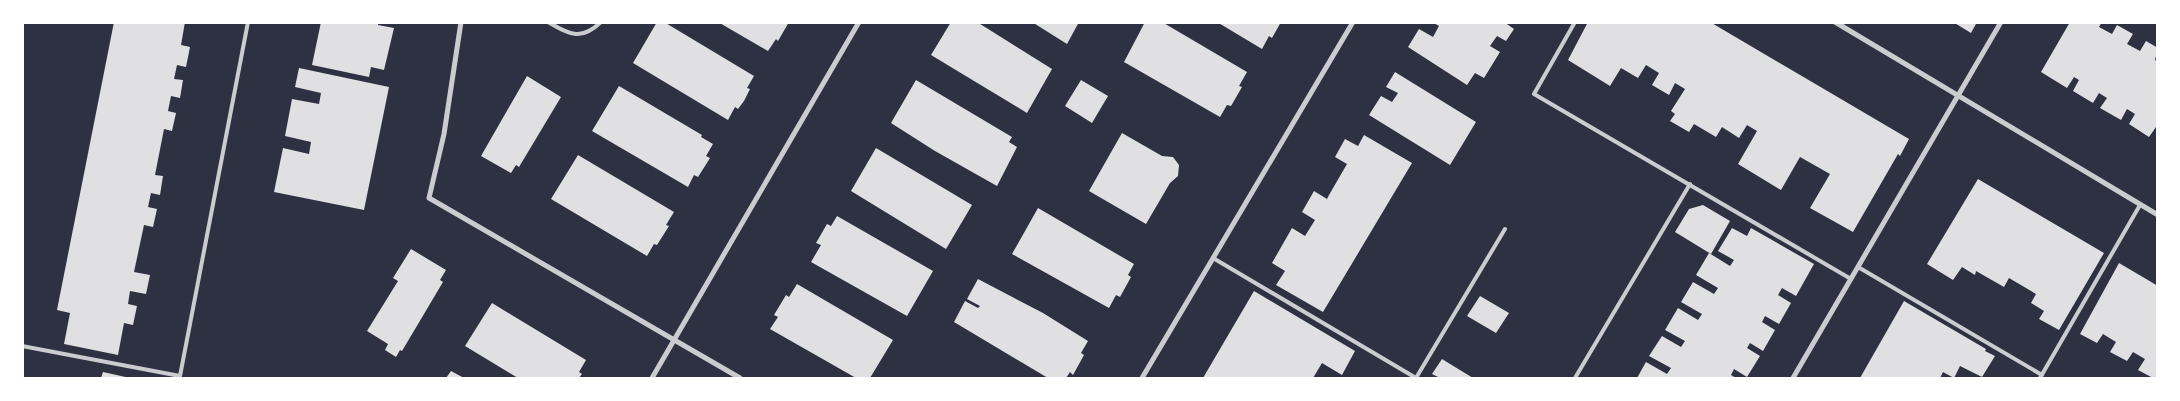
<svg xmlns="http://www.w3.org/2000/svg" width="2180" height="401" font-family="'Noto Sans',sans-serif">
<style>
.building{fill:#e0e0e3}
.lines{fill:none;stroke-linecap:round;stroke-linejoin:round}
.service{stroke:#caccd0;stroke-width:4}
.minor{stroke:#caccd0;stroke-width:5}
</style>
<rect width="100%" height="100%" fill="#2d3142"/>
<g class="building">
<path d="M114 22H185L181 45 190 47 186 67 177 65 174 79 183 80 180 98 171 96 168 111 176 113 172 131 164 129 155 175 163 176 160 195 151 193 148 207 157 209 153 227 144 225 134 272 150 275 146 294 130 291 128 304 137 306 133 325 124 323 118 355 64 344 70 313 57 310Z"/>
<path d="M321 22H378V25L394 28 384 70 371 67 369 77 312 65Z"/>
<path d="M657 22H664L754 76 747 88 750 89 744 101 738 109 735 107 728 120 633 63Z"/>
<path d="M718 22H789L778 41 776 39 768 51Z"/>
<path d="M951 22H977L1052 69 1027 113 931 55Z"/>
<path d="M1032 22H1079L1067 44Z"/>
<path d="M1145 22H1162L1247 72 1239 86 1242 87 1231 106 1227 105 1220 117 1124 62Z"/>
<path d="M1217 22H1281L1272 38 1269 36 1262 49Z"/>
<path d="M1432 22H1504L1514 29 1506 41 1497 36 1490 46 1500 52 1484 78 1475 73 1467 85 1408 47 1419 29 1433 37 1439 26Z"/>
<path d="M1588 22H1710L1909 139 1900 156 1898 154 1853 232 1810 208 1830 174 1800 157 1781 190 1738 164 1757 131 1747 125 1739 138 1722 127 1716 137 1694 124 1689 132 1670 121 1675 114 1671 111 1685 89 1675 83 1669 95 1652 85 1659 73 1646 65 1638 78 1621 68 1610 86 1568 60Z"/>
<path d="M1953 22H1977L1971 33Z"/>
<path d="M2070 22H2102L2099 27 2112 34 2117 25 2133 34 2127 44 2140 51 2146 41 2158 48 2155 60 2158 62V128L2156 127 2149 137 2129 124 2135 114 2127 109 2121 120 2100 108 2107 98 2099 93 2093 103 2073 91 2079 80 2074 77 2067 88 2041 72Z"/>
<path d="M299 68 389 87 364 210 274 192 283 148 309 154 311 142 285 136 292 99 319 104 321 93 295 87Z"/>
<path d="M1395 72 1476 122 1450 165 1369 115 1381 96 1392 102 1398 93 1386 87Z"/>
<path d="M527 76 561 97 519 167 516 165 511 173 481 156Z"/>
<path d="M916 80 1012 137 1009 142 1017 147 997 186 935 151 891 123Z"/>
<path d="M1081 80 1108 96 1092 123 1065 106Z"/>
<path d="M619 86 702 135 701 137 713 144 706 156 710 158 705 166 698 177 694 175 688 187 592 131Z"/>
<path d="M1122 133 1162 156 1173 157 1179 165 1178 176 1170 183 1146 224 1089 191Z"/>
<path d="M1364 135 1412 163 1323 312 1276 285 1285 271 1272 263 1292 228 1305 236 1315 220 1302 212 1314 191 1327 199 1329 195 1347 164 1335 157 1345 139 1358 146Z"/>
<path d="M876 148 972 205 946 249 851 191Z"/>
<path d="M578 155 674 212 666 225 669 226 657 245 654 244 647 256 551 199Z"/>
<path d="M1978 179 2104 253 2059 330 2039 319 2044 311 2031 303 2036 294 2009 278 2004 287 1976 271 1975 275 1962 267 1953 280 1927 264Z"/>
<path d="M1703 205 1730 221 1711 254 1675 232 1689 209Z"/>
<path d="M1038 208 1134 264 1128 275 1131 277 1120 297 1116 295 1109 308 1012 254Z"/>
<path d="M837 216 933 271 907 316 811 262 821 245 816 243 827 224 831 226Z"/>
<path d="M1732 228 1747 236 1751 228 1814 264 1796 296 1782 288 1778 295 1791 303 1779 324 1765 316 1762 322 1775 330 1763 351 1750 343 1747 348 1760 356 1747 377 1734 369 1731 375 1736 378H1637L1646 362 1667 374 1671 368 1649 356 1662 336 1681 347 1685 341 1665 330 1678 308 1698 320 1702 314 1681 302 1693 282 1714 294 1718 288 1696 275 1709 253 1730 266 1734 260 1718 251Z"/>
<path d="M411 249 446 270 440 280 443 282 402 351 400 350 396 357 385 350 388 344 367 331 398 281 393 278Z"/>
<path d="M2119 263 2158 286V378H2153L2138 370 2145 359 2133 352 2127 361 2110 352 2116 342 2103 334 2097 343 2080 334Z"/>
<path d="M978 279 1043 313 1088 341 1081 353 1084 355 1073 375 1070 372 1066 378H1048L954 322 965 301 978 308 980 306 967 299Z"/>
<path d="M797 284 893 340 870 378H856L770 329 778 317 774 315 786 295 789 297Z"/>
<path d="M1254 291 1355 351 1342 375 1322 363 1313 378H1203Z"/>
<path d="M1480 296 1509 313 1496 333 1467 316Z"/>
<path d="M1904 301 1986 349 1985 351 1995 356 1982 377 1960 366 1954 378 1943 372 1940 378H1860Z"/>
<path d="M492 303 586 360 579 372 582 374 579 378H518L465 346Z"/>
<path d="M1442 359 1473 378H1440L1432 374Z"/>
<path d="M451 371 464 378H446Z"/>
<path d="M103 372 130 378H101Z"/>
</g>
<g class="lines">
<g class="service">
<path d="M548 22C571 35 581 41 601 22"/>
<path d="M1575 22 1534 94 1851 279"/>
<path d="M1213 258 1416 378"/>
<path d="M1858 267 2042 375"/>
<path d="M22 346 180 376 248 22"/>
<path d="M1416 378 1505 229"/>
<path d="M1575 378 1690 184"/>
<path d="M2040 378 2140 205"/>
</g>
<g class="minor">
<path d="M461 22 444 134 429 198 740 378"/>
<path d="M1835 22 2158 215"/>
<path d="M652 378 859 22"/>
<path d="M1142 378 1353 22"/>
<path d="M1793 378 2001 22"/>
</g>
</g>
<rect width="2180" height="401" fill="none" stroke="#ffffff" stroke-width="48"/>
</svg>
